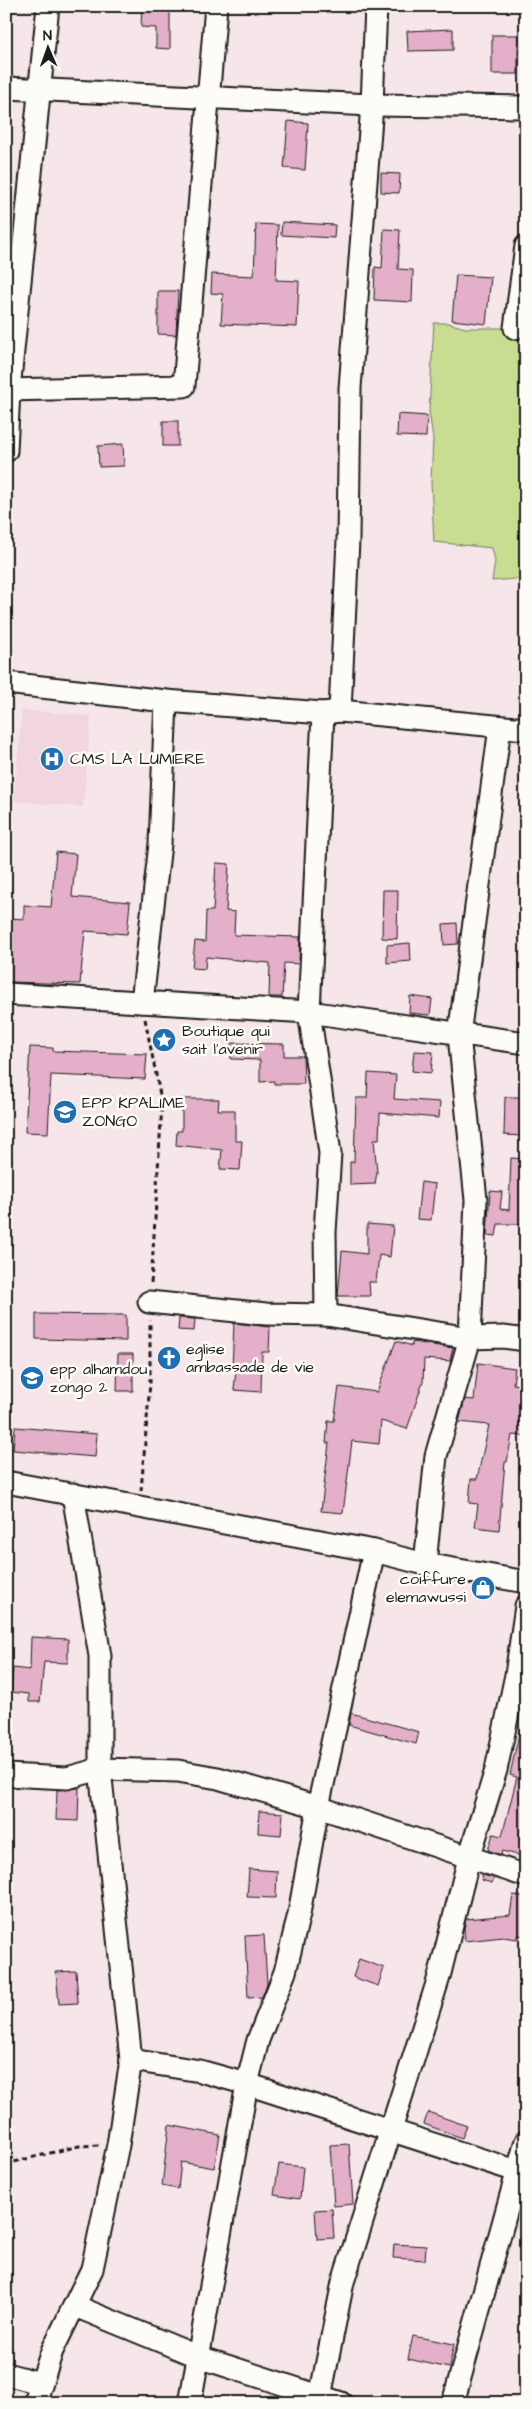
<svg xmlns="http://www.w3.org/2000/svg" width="532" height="2409" font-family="'Architects Daughter',sans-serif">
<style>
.built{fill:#f1d5df}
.green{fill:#c9dd92;stroke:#727c57}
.building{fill:#e4afc8;stroke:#1c1c1c}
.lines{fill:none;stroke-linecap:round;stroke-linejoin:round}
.minor-casing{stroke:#1c1c1c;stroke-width:25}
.path{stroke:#1c1c1c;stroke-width:3;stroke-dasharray:5 4;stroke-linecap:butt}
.minor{stroke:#fdfcf7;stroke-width:21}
.labels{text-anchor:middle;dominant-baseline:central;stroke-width:5;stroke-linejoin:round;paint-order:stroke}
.poi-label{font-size:16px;fill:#1c1c1c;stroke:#fdfcf7;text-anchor:start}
</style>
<rect width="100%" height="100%" fill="#f6e5e9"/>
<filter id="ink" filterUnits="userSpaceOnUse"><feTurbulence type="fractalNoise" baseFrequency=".02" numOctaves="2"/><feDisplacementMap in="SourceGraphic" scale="10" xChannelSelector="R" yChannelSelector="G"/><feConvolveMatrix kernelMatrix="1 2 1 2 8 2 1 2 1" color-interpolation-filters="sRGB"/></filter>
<g filter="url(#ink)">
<path class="built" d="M22 710 91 716 83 807 14 801Z"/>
<path class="green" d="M434 323H448L465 328H526V578L492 581 495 561 492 548 434 542 431 482 433 439 429 411Z"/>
<g class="building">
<path d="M142 6 170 7V49L156 48V28L141 27Z"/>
<path d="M453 29V50L408 51 407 31Z"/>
<rect x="492" y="35" width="26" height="39"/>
<path d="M288 121 308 123 305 170 284 168Z"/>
<path d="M381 173 400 174 399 193 381 192Z"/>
<path d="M282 222 335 225 334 238 281 235Z"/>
<path d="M256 224 278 225 276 280 299 281 297 327 221 324 223 294 211 293 212 274 254 276Z"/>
<path d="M384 229 400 230 398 269 413 270 412 302 374 300 375 267 382 268Z"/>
<path d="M456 275 491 277 486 324 452 320Z"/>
<path d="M158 291H178L176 335 158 334Z"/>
<path d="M398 414 427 416 426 437 397 436Z"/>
<rect x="163" y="421" width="15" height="25"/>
<path d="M123 444 124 466 99 467 98 446Z"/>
<path d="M56 852 76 854 72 897 130 902 127 934 85 931 80 984 8 982 9 968 7 967 10 918 24 919V905L51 907Z"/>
<path d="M216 863 229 864 226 911 235 912 234 935 300 937 299 964 284 963 282 997H269L270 963 206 957 205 969 192 968 195 941 205 942 206 911H213Z"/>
<path d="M383 890H398L397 939 382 938Z"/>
<path d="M457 923 458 944 444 945 443 924Z"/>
<path d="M410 943 411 961 387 963V945Z"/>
<path d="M410 996 432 999 430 1015 409 1013Z"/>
<path d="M231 1043 284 1044V1056H303L304 1084H274V1081L260 1082V1060L231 1059Z"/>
<path d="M30 1047 53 1048V1051L147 1054 145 1079 51 1075 48 1133 25 1132Z"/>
<path d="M414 1051 433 1052 431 1073 412 1071Z"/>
<path d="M368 1073 396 1075 394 1099 440 1102 439 1118 380 1113 379 1139H374L377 1172 375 1184 350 1185V1162H354L356 1098H367Z"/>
<path d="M505 1097H526V1119H524L522 1136 504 1135Z"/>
<path d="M182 1099H219L218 1110H235V1141H242L240 1170 220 1169 222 1150 176 1145 177 1131H182Z"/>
<path d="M511 1158 526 1159V1224H498L496 1236 487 1235 490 1191 502 1192 500 1209 509 1210Z"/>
<path d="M421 1182 435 1184 431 1220 417 1219Z"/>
<path d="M367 1224 393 1226 390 1257 379 1255 376 1282H369L370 1296H338L342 1251 367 1254Z"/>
<path d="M36 1314 126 1315V1341L36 1339Z"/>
<path d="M179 1318 195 1319 194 1331 178 1330Z"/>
<path d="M234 1323 270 1327 269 1352H262L261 1392 234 1390 236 1370H232Z"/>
<path d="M396 1341 412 1346V1342L453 1348 450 1361 424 1359 423 1382 407 1429 381 1421 379 1444 352 1441 343 1513 321 1511 329 1443H326L328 1421H334L339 1387 377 1392Z"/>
<path d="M118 1354H133V1391H117Z"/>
<path d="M478 1363 515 1368 513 1384 526 1386V1436L512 1435 507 1462H505L499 1530 475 1527 478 1504 469 1503 471 1479H477L489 1425 459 1422 465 1399 474 1400Z"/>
<path d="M15 1427 97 1434 95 1457 13 1450Z"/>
<path d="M31 1637 68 1639V1663L44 1662 40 1702H29V1694L11 1692 13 1668 30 1670Z"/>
<path d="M351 1713 419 1732 416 1744 349 1725Z"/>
<path d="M520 1729 526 1730V1822L522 1836 526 1837V1857L502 1851 501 1855 488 1850 493 1834 502 1836 517 1777 510 1775Z"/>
<path d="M79 1788 78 1821 56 1820 57 1790Z"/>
<path d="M259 1811 283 1813 281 1835 258 1833Z"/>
<path d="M249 1869 277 1871 276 1898 247 1897Z"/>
<path d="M482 1875 494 1878 492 1883 481 1880Z"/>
<path d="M513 1895 526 1897V1936L517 1935V1939L503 1937 465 1941 464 1929 466 1919 510 1915Z"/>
<path d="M264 1935 267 1984 262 1997 248 1998 245 1936Z"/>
<path d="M359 1959 384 1968 378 1986 353 1977Z"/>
<path d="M76 1971 78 2003 59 2004 56 1972Z"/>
<path d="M428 2112 467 2126 462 2138 424 2124Z"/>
<path d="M169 2125 220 2135 214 2168 181 2162 178 2189 162 2186Z"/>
<path d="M349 2144 353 2204 334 2206 330 2145Z"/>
<path d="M279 2164 303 2167 300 2199 274 2195Z"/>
<path d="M332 2209 334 2238 317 2239 315 2210Z"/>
<path d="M394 2244 426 2246 425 2260 393 2258Z"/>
<path d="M413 2336 454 2344 449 2368 408 2359Z"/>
</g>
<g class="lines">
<g class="minor-casing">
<g id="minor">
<path d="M6 88 372 105 526 107"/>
<path d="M515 328 526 246"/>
<path d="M6 390 184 386 216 6"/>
<path d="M6 451 9 390 48 6"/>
<path d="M6 683 166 701 323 713 340 711 526 729"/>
<path d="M340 711 348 540 350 388 372 105 376 6"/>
<path d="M323 713 309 1012 330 1153 325 1232 326 1315"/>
<path d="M6 994 309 1012 526 1043"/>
<path d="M142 1002 160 844 166 701"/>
<path d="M149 1302 266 1314 326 1315 470 1338 503 1337 526 1340"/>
<path d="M6 1482 374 1551 425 1564 526 1582"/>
<path d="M425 1564 436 1456 470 1338 476 1200 459 1035 500 727"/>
<path d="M6 1775 67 1778 100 1769 178 1771 218 1778 318 1807 526 1876"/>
<path d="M131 2060 200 2071 247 2084 526 2174"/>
<path d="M75 2306 199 2357 341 2403"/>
<path d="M6 2374 40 2383"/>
<path d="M320 2397 343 2282 439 1977 469 1858 496 1770 516 1675 526 1606"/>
<path d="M35 2403 52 2351 92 2269 118 2145 131 2060 100 1769V1656L73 1494"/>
<path d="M190 2403 247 2084 258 2040 285 1972 299 1914 318 1807 374 1551"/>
<path d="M453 2403 526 2141"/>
</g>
</g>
<g class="path">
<path d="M145 1019 162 1105 151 1284"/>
<path d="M141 1491 150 1383V1320"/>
<path d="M6 2161 10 2163 79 2146 101 2145"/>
</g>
<use href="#minor" class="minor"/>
</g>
</g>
<defs>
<g id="hospital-disc" transform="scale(1.25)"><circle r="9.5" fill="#1f6fb2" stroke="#fdfcf7"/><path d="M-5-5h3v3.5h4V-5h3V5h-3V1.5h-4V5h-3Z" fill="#fff"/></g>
<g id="sight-disc" transform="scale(1.25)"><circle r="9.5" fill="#1f6fb2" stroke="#fdfcf7"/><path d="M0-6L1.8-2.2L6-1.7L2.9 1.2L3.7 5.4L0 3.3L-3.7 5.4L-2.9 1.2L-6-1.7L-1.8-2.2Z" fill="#fff"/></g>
<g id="school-disc" transform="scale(1.25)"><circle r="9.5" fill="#1f6fb2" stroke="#fdfcf7"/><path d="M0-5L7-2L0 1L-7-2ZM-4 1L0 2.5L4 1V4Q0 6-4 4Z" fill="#fff"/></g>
<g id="church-disc" transform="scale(1.25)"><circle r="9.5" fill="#1f6fb2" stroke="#fdfcf7"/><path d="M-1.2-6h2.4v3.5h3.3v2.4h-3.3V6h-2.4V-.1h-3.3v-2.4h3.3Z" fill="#fff"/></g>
<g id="shop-disc" transform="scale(1.25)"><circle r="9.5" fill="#1f6fb2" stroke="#fdfcf7"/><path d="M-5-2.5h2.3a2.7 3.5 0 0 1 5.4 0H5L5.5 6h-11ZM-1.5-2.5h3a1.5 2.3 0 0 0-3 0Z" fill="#fff"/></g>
</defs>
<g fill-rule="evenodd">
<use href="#hospital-disc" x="52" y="759"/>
<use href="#sight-disc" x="164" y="1040"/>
<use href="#school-disc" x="65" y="1112"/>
<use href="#church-disc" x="169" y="1358"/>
<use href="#school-disc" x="32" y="1378"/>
<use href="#shop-disc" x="483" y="1588"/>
</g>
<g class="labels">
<g class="poi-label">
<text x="70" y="759">CMS LA LUMIERE</text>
<text x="182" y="1031">Boutique qui<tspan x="182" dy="18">sait l'avenir</tspan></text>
<text x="82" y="1103">EPP KPALIME<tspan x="82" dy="18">ZONGO</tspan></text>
<text x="186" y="1349">eglise<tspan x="186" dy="18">ambassade de vie</tspan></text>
<text x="50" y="1369">epp alhamdou<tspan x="50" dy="18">zongo 2</tspan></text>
<text x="466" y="1579" text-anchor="end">coiffure<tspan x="466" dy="18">elemawussi</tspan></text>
</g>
</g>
<rect width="532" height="2409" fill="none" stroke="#fdfcf7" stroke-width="25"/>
<rect x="12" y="12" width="507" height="2384" fill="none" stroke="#1c1c1c" stroke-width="2" filter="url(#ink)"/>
<g transform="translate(48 48) rotate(358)" stroke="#fdfcf7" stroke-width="4" paint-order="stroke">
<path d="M0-4L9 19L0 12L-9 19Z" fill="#1c1c1c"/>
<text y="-8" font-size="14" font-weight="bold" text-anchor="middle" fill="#1c1c1c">N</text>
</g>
</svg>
